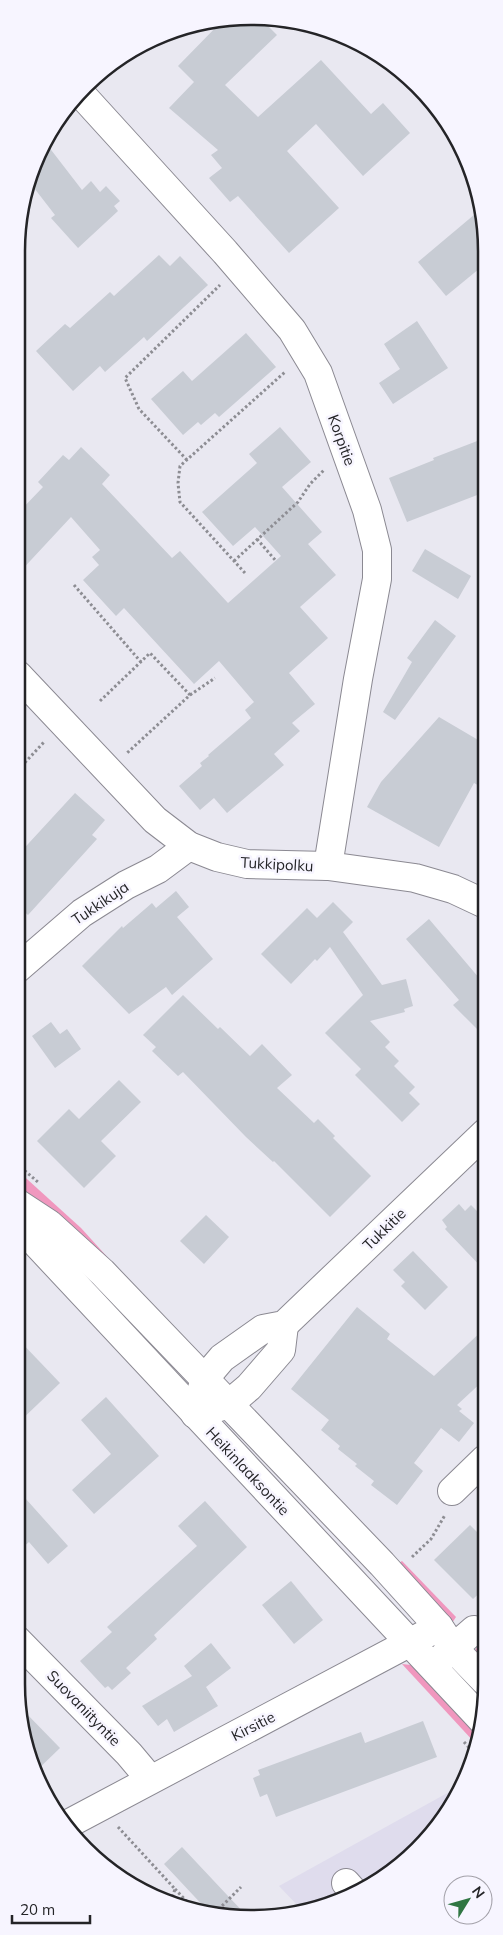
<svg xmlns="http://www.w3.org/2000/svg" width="503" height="1935" font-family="Mulish,sans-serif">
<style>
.built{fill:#dfdced}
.green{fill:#f097be}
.building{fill:#c8ccd4}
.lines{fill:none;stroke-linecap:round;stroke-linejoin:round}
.minor-casing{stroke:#8b8992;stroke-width:30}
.major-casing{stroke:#8b8992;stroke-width:30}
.path{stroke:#8d8d93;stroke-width:3;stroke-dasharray:2.5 2.5;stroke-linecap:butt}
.minor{stroke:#fff;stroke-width:28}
.major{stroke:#fff;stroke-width:28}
.labels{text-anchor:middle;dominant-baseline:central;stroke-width:5;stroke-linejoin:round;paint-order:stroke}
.street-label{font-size:15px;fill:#242427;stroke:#f7f5ff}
.rim{fill:none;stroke:#242427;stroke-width:2.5}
</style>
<rect width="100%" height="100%" fill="#e9e8f1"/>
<path class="built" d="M460 1786 455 1801 395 1870 327 1906 302 1910 279 1886Z"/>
<g class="green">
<path d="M17 1170 81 1228 110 1260 106 1264 17 1183Z"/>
<path d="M402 1561 456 1617 450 1626 393 1567Z"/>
<path d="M482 1644 485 1647V1664L474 1653 478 1645Z"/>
<path d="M402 1664 411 1665 420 1669 479 1731 475 1743Z"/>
</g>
<g class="building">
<path d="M262 20 277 35 225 85 258 117 321 60 371 114 383 103 410 133 363 176 316 124 287 151 339 208 289 253 238 196 230 202 209 178 222 168 211 155 218 150 169 108 194 82 178 66 221 22Z"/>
<path d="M45 142 82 190 91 181 100 192 106 186 120 201 114 206 118 211 78 248 51 218 55 215 31 184Z"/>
<path d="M481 209 485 221V264L446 296 418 262Z"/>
<path d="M159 255 170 266 180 256 208 285 147 341 144 337 105 372 100 366 73 391 36 351 65 324 70 328 110 292 114 296Z"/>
<path d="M417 321 448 368 393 404 379 383 400 369 384 344Z"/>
<path d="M246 333 276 367 219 417 215 413 201 425 198 422 183 435 151 399 183 371 192 381Z"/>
<path d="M280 427 311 462 282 487 322 532 308 544 336 575 300 607 328 638 289 673 315 704 292 723 300 731 274 754 284 765 227 813 214 798 200 810 179 786 202 766 200 763 209 756 208 755 251 718 245 710 254 702 219 661 194 684 124 608 116 616 83 580 99 565 92 557 100 550 71 517 18 574V513L43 487 38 482 63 455 69 460 81 447 110 475 102 484 172 558 180 551 228 603 281 556 255 527 233 546 202 512 257 463 249 454Z"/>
<path d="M485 438V492L407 522 389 478 434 460 433 458Z"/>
<path d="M425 549 471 576 458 599 412 571Z"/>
<path d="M435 620 456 636 395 720 383 712 412 662 407 658Z"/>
<path d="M439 717 485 744V789L474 783 439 847 367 807 381 782Z"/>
<path d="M75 793 105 820 92 835 97 839 28 915 17 905V856Z"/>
<path d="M176 891 189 907 177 917 213 959 172 995 166 987 129 1014 82 966 122 926 123 928 152 903 156 908Z"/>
<path d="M333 902 353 922 343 932 382 985 406 979 413 1006 404 1009 405 1012 370 1021 390 1042 385 1047 399 1061 394 1066 415 1087 409 1093 420 1104 402 1122 355 1075 361 1069 325 1033 363 995 330 947 317 961 315 959 291 984 261 954 307 908 317 918Z"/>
<path d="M429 919 485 985V1037L453 1005 459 1000 406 939Z"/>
<path d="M183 995 218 1029 220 1027 250 1056 262 1044 292 1075 277 1088 314 1123 318 1119 335 1136 333 1138 371 1176 330 1217 274 1161 273 1162 246 1137 183 1072 178 1076 152 1051 156 1047 143 1035Z"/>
<path d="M51 1022 60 1034 67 1029 81 1049 55 1068 32 1036Z"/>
<path d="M119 1080 141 1102 101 1141 116 1156 84 1188 37 1141 69 1109 79 1119Z"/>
<path d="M459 1204 465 1211 471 1205 485 1219V1271L445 1229 447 1227 442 1220Z"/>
<path d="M206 1215 229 1237 204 1264 180 1241Z"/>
<path d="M413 1251 448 1287 425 1310 401 1286 405 1282 393 1270Z"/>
<path d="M357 1307 390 1334 387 1339 434 1376 485 1328V1379L457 1405 462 1409 459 1411 474 1423 459 1442 441 1428 414 1463 423 1471 397 1505 371 1485 374 1481 355 1466 357 1464 338 1449 340 1446 321 1430 329 1420 291 1389Z"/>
<path d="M17 1338 60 1383 17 1424Z"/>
<path d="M106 1397 159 1456 94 1514 72 1490 111 1454 81 1420Z"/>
<path d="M17 1489 68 1546 48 1564 29 1542 16 1553Z"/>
<path d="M205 1501 247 1547 154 1635 157 1639 126 1668 131 1673 112 1690 108 1686 105 1688 80 1661 112 1632 107 1627 197 1546 178 1526Z"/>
<path d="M470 1525 485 1540V1588L473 1599 434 1560Z"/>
<path d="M291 1581 323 1620 294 1644 262 1605Z"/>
<path d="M211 1643 231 1668 206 1687 218 1706 174 1732 167 1719 158 1726 142 1706 192 1676 184 1666Z"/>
<path d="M21 1708 60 1748 34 1773 29 1749Z"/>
<path d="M423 1721 437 1757 276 1817 267 1794 260 1797 253 1778 260 1775 258 1770 361 1732 365 1743Z"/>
<path d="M182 1847 228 1896 248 1917 236 1918 208 1911 164 1864Z"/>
</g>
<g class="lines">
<g class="minor-casing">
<g id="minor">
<path d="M82 95 225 252 292 330 318 373 367 510 377 550V579L358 679 328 866"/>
<path d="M18 675 155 820 189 846 217 857 247 864 328 866 415 878 453 889 485 904"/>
<path d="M17 969 82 913 126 885 158 869 189 846"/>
<path d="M206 1411 229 1404 249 1387 281 1350 284 1325"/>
<path d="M195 1414 205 1378 222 1358 263 1329 284 1325 485 1133"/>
<path d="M452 1491 485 1459"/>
<path d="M16 1639 129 1754 150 1779"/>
<path d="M436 1663 474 1630"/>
<path d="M66 1825 439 1627"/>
<path d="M346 1883 354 1892"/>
</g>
</g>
<g class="major-casing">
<g id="major">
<path d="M17 1203 49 1224 102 1272 382 1564 439 1627 453 1648 485 1681"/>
<path d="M17 1219 34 1241 483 1721"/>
</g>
</g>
<g class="path">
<path d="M187 460 139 409 125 378 220 285"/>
<path d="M257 539 276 561"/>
<path d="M234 561 298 502 310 484 325 469"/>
<path d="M245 573 180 502 178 483 180 466 285 372"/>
<path d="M74 585 141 662"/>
<path d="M190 695 215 678"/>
<path d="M100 701 150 653 190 695 127 753"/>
<path d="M18 770 45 741"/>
<path d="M17 1164 39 1183"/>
<path d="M412 1557 431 1539 445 1515"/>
<path d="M464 1742 472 1751"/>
<path d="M118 1827 175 1889 171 1901"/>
<path d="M175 1889 191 1906"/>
<path d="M215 1913 241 1887"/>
</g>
<use href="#minor" class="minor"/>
<use href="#major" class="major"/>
</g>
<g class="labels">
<g class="street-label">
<text transform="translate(342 440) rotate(70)">Korpitie</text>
<text transform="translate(277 864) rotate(3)">Tukkipolku</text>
<text transform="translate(100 903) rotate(-34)">Tukkikuja</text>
<text transform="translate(384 1229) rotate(-44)">Tukkitie</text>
<text transform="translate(248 1471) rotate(47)">Heikinlaaksontie</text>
<text transform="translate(84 1708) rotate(46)">Suovaniityntie</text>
<text transform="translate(253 1726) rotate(-27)">Kirsitie</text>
</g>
</g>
<path d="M0 0H503V1935H0ZM251 25H252A226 226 0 0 1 478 251V1684A226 226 0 0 1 252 1910H251A226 226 0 0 1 25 1684V251A226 226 0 0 1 251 25Z" fill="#f7f5ff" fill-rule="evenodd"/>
<path class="rim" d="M251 25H252A226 226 0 0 1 478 251V1684A226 226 0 0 1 252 1910H251A226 226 0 0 1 25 1684V251A226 226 0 0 1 251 25Z"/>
<g transform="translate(468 1900) rotate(53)"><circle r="24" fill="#f7f5ff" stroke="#a3a1a9"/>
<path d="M0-4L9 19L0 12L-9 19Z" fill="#307643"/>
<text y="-8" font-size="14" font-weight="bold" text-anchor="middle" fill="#242427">N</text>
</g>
<path d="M12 1915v8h78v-8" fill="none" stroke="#242427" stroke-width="2.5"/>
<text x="20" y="1915" font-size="15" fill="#242427" stroke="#f7f5ff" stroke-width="4" paint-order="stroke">20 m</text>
</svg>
